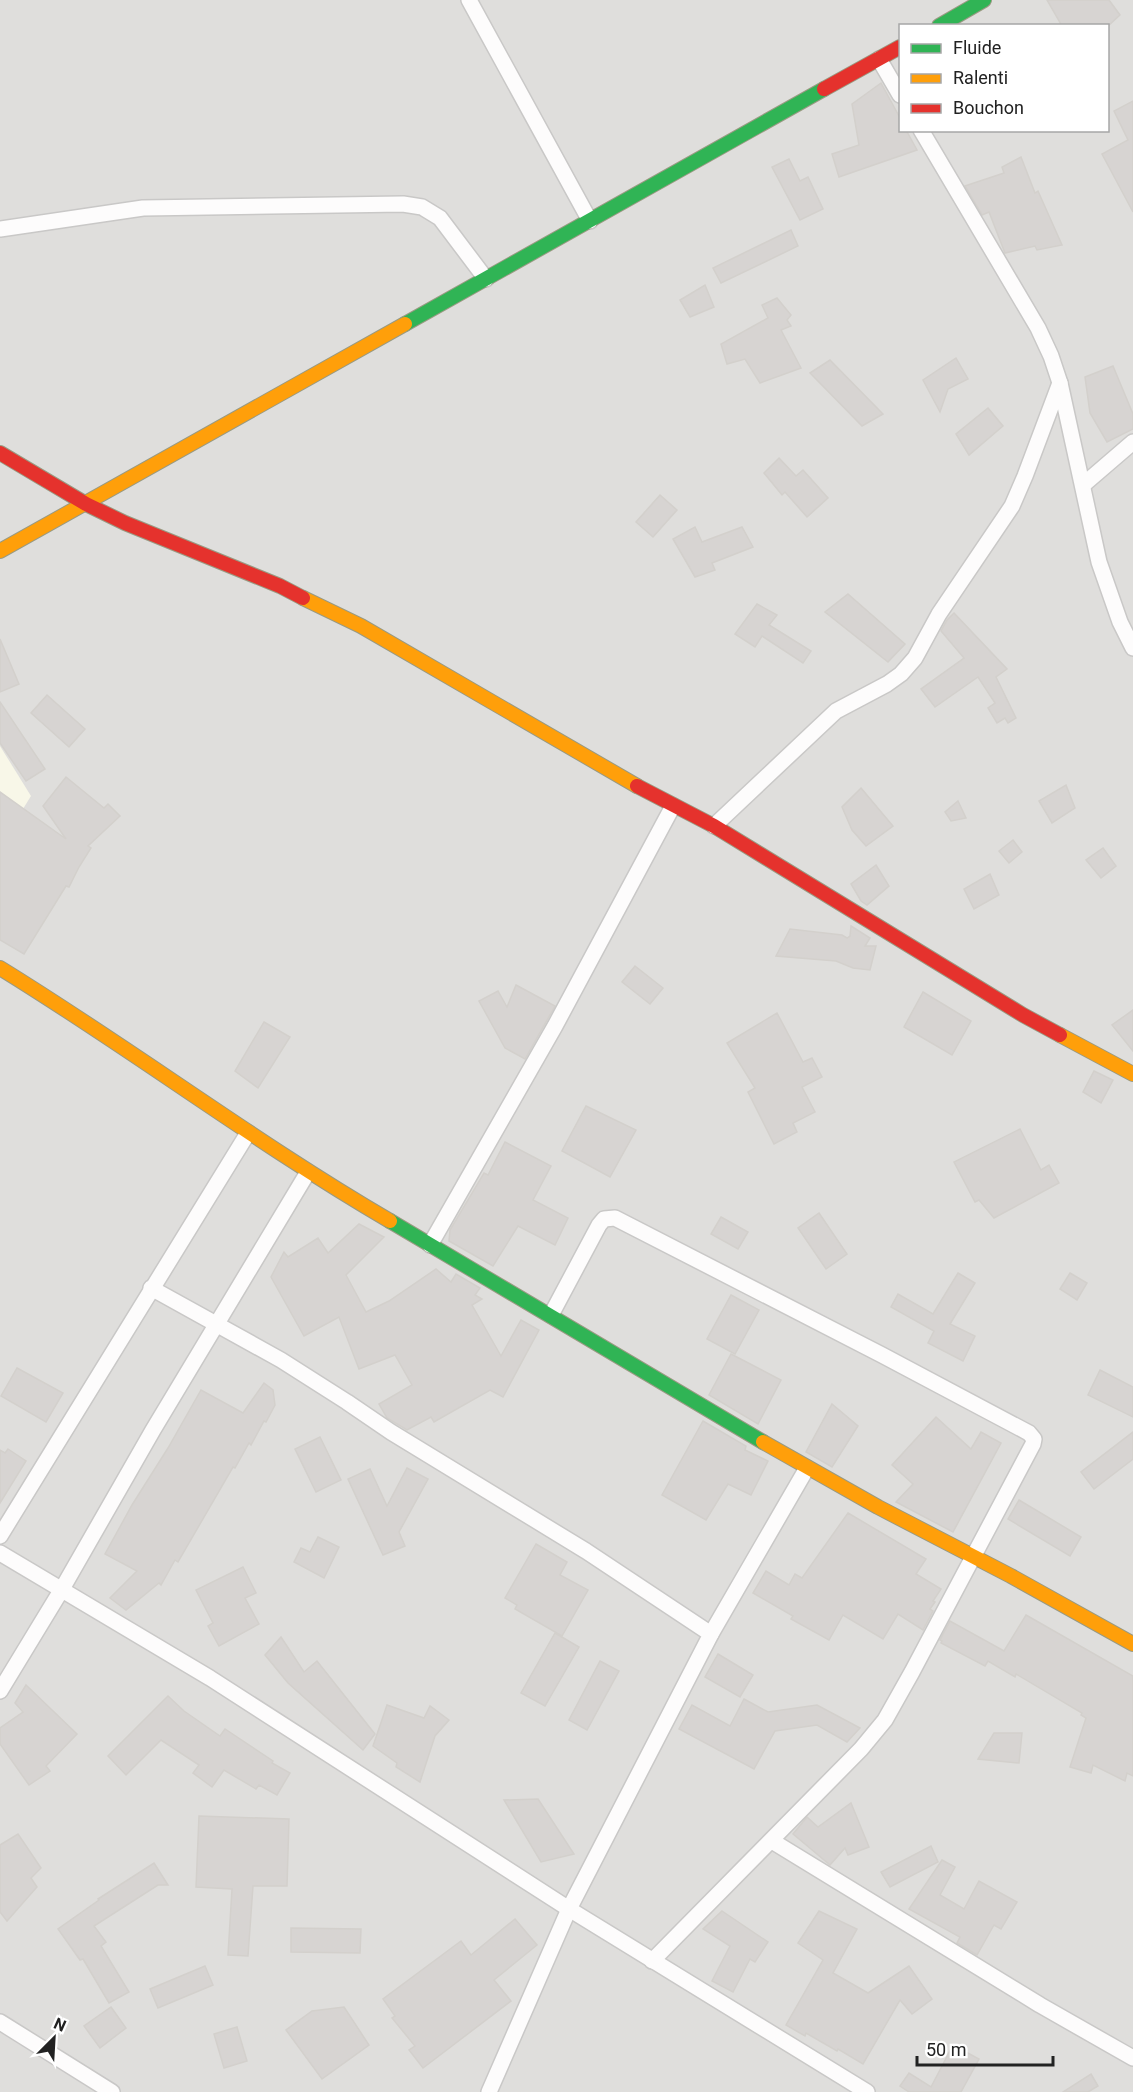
<svg xmlns="http://www.w3.org/2000/svg" width="1133" height="2092" font-family="Roboto,sans-serif">
<style>
.residential{fill:#dfdedc;fill-rule:evenodd}
.education{fill:#f8f7e8}
.building{fill:#d7d4d2;stroke:#d3d0cc;stroke-width:1.5}
.lines{fill:none;stroke-linecap:round;stroke-linejoin:round}
.street-casing{stroke:#c9c8c7;stroke-width:18}
.fast-casing{stroke:#999a82;stroke-width:16}
.slow-casing{stroke:#999a82;stroke-width:16}
.jam-casing{stroke:#999a82;stroke-width:16}
.street{stroke:#fdfcfc;stroke-width:15}
.fast{stroke:#30b455;stroke-width:14}
.slow{stroke:#ff9f0a;stroke-width:14}
.jam{stroke:#e5322d;stroke-width:14}
</style>
<rect width="100%" height="100%" fill="#f0eeeb"/>
<path class="residential" d="M0 0H1133V2092H0ZM900 26H1108V130H900Z"/>
<path class="education" d="M0 746 31 796 0 846Z"/>
<g class="building">
<path d="M1047 0H1109L1120 15 1108 26H1062Z"/>
<path d="M881 83 900 118V130H906L917 150 839 177 832 154 859 145 852 104Z"/>
<path d="M1133 101V212L1102 154 1128 140 1114 111Z"/>
<path d="M1021 157 1035 193 1038 191 1062 245 1037 250 1035 246 1005 253 989 212 982 215 965 186 1004 173 1002 167Z"/>
<path d="M789 159 800 181 808 177 823 209 800 220 772 167Z"/>
<path d="M791 230 798 246 721 283 713 268Z"/>
<path d="M705 285 714 307 690 317 680 300Z"/>
<path d="M777 298 791 315 787 320 791 326 781 330 801 368 760 383 745 359 727 364 721 344 768 318 762 305Z"/>
<path d="M956 358 968 379 948 389 940 412 923 380Z"/>
<path d="M830 360 883 414 862 426 810 373Z"/>
<path d="M1113 366 1133 414V429L1107 442 1090 413 1085 377Z"/>
<path d="M988 408 1003 426 969 455 956 434Z"/>
<path d="M779 458 796 476 803 470 828 498 807 517 785 492 782 495 764 473Z"/>
<path d="M660 495 677 510 653 537 636 522Z"/>
<path d="M695 527 702 542 742 527 753 547 712 563 715 570 695 577 673 539Z"/>
<path d="M848 594 905 644 888 662 825 612Z"/>
<path d="M757 604 777 615 769 625 811 651 803 663 762 636 755 647 735 634Z"/>
<path d="M954 613 1007 669 996 677 1016 718 1008 723 1005 718 997 723 988 708 995 703 978 677 935 707 921 689 964 658 941 631 947 620Z"/>
<path d="M0 639 19 684 0 692Z"/>
<path d="M47 695 85 729 69 747 31 713Z"/>
<path d="M0 702 45 769 26 781 0 743Z"/>
<path d="M66 777 104 808 108 804 120 816 88 846 91 848 79 867 69 887 66 886 24 954 0 940V792L66 839 43 806Z"/>
<path d="M1066 785 1075 808 1052 823 1039 801Z"/>
<path d="M861 788 893 826 866 846 852 830 842 807Z"/>
<path d="M958 801 966 818 951 821 945 812Z"/>
<path d="M1013 840 1022 852 1009 863 999 851Z"/>
<path d="M1103 848 1116 866 1101 878 1086 860Z"/>
<path d="M876 865 889 886 867 905 861 901 851 884Z"/>
<path d="M990 874 999 895 974 909 964 889Z"/>
<path d="M851 926 870 938 865 946H876L870 970 853 968 836 961 776 956 790 929 842 935 847 938 850 936Z"/>
<path d="M635 966 663 988 650 1004 622 982Z"/>
<path d="M516 985 555 1006 525 1059 505 1048 479 1001 498 991 507 1007Z"/>
<path d="M923 992 971 1021 952 1055 904 1027Z"/>
<path d="M1133 1010V1051L1112 1025Z"/>
<path d="M777 1013 803 1062 812 1058 822 1077 802 1087 815 1112 793 1123 797 1132 774 1144 748 1092 755 1088 727 1043Z"/>
<path d="M264 1022 290 1037 258 1088 235 1071Z"/>
<path d="M1094 1071 1113 1080 1101 1103 1083 1092Z"/>
<path d="M586 1106 636 1130 610 1177 562 1151Z"/>
<path d="M1020 1129 1041 1170 1049 1165 1059 1183 994 1218 979 1200 975 1202 954 1162Z"/>
<path d="M505 1142 551 1166 533 1200 568 1218 555 1245 518 1226 493 1266 449 1241 450 1230 484 1173 488 1175Z"/>
<path d="M819 1213 847 1254 826 1269 798 1228Z"/>
<path d="M721 1217 748 1232 738 1249 711 1234Z"/>
<path d="M359 1224 384 1237 346 1275 366 1312 389 1301 436 1269 451 1282 456 1274 480 1288 475 1295 482 1299 472 1305 501 1356 521 1320 539 1330 503 1397 490 1390 434 1422 431 1417 407 1430 387 1418 379 1404 412 1385 395 1355 359 1369 339 1317 304 1336 271 1277 284 1252 288 1257 318 1238 328 1253Z"/>
<path d="M958 1273 975 1283 950 1324 975 1336 963 1361 928 1343 934 1331 891 1307 898 1294 933 1314Z"/>
<path d="M1070 1273 1087 1283 1077 1300 1060 1289Z"/>
<path d="M731 1295 759 1310 735 1354 707 1339Z"/>
<path d="M731 1354 781 1380 758 1424 709 1395Z"/>
<path d="M17 1368 63 1393 46 1422 1 1396Z"/>
<path d="M1100 1370 1133 1387V1417L1088 1395Z"/>
<path d="M264 1383 273 1390 275 1405 266 1422 264 1421 251 1445 249 1443 235 1468 233 1467 178 1562 175 1560 161 1585 159 1583 126 1610 110 1598 137 1571 105 1554 132 1505 168 1448 201 1390 243 1413Z"/>
<path d="M832 1404 858 1426 832 1467 806 1452Z"/>
<path d="M936 1417 971 1449 981 1432 1001 1443 953 1532 896 1502 913 1484 892 1465Z"/>
<path d="M703 1421 746 1446 745 1450 768 1461 751 1495 728 1484 706 1520 662 1495Z"/>
<path d="M1133 1432V1459L1094 1489 1081 1472Z"/>
<path d="M320 1437 341 1480 316 1492 295 1449Z"/>
<path d="M8 1449 26 1461 0 1503V1450L5 1453Z"/>
<path d="M407 1468 428 1479 399 1532 405 1546 383 1555 348 1479 370 1469 387 1506Z"/>
<path d="M1019 1500 1081 1537 1070 1556 1008 1519Z"/>
<path d="M848 1513 926 1559 916 1574 941 1589 933 1601 935 1602 930 1609 933 1611 923 1630 898 1614 883 1639 843 1615 829 1640 791 1619 793 1616 753 1593 766 1571 789 1585 795 1574 802 1578Z"/>
<path d="M318 1537 339 1547 324 1578 294 1562 301 1548 310 1552Z"/>
<path d="M536 1544 567 1562 560 1575 588 1590 562 1636 515 1609 517 1605 505 1598Z"/>
<path d="M243 1567 256 1593 245 1598 259 1624 219 1646 208 1626 213 1623 196 1590Z"/>
<path d="M1026 1615 1133 1676V1776L1127 1773 1125 1781 1093 1765 1091 1773 1070 1767 1086 1718 1081 1715 1082 1713 1016 1674 1015 1677 988 1661 985 1666 941 1643 942 1641 940 1640 950 1621 1004 1651Z"/>
<path d="M555 1633 579 1647 545 1706 521 1693Z"/>
<path d="M281 1637 304 1672 317 1661 375 1734 363 1750 288 1683 265 1655Z"/>
<path d="M718 1654 753 1675 740 1697 705 1677Z"/>
<path d="M600 1661 619 1671 587 1730 569 1720Z"/>
<path d="M26 1685 77 1734 46 1766 50 1771 29 1785 0 1744V1728L23 1712 15 1703Z"/>
<path d="M168 1696 184 1711 220 1736 225 1729 273 1761 272 1763 290 1773 277 1795 259 1785 256 1789 224 1770 212 1787 193 1773 199 1765 161 1740 126 1775 108 1756Z"/>
<path d="M744 1699 768 1712 817 1705 860 1728 847 1742 817 1725 775 1731 754 1769 679 1729 692 1705 730 1726Z"/>
<path d="M387 1705 424 1718 430 1706 449 1720 435 1736 420 1782 396 1767 397 1763 373 1746Z"/>
<path d="M994 1733H1022L1019 1763 978 1759Z"/>
<path d="M538 1799 574 1854 541 1862 504 1800Z"/>
<path d="M851 1803 869 1847 848 1855 845 1848 830 1865 793 1834 807 1817 818 1827Z"/>
<path d="M199 1816 289 1819 287 1886H253L248 1956 228 1955 232 1889 196 1887Z"/>
<path d="M18 1834 41 1868 31 1878 37 1887 7 1921 0 1912V1845Z"/>
<path d="M931 1846 938 1862 890 1887 881 1872Z"/>
<path d="M942 1860 955 1867 940 1895 964 1909 979 1881 1017 1902 1001 1929 994 1925 977 1955 957 1943 960 1937 909 1909Z"/>
<path d="M154 1863 168 1885H158L94 1926 106 1942 101 1946 129 1992 109 2003 83 1959 80 1960 58 1929 99 1900 98 1899Z"/>
<path d="M722 1911 768 1942 755 1962 750 1959 733 1992 712 1981 730 1946 703 1929Z"/>
<path d="M819 1911 857 1929 833 1973 868 1993 909 1966 932 1999 912 2014 900 2000 863 2064 838 2049 837 2051 806 2033 805 2036 786 2025 823 1960 798 1943Z"/>
<path d="M515 1919 537 1945 494 1980 511 2001 423 2068 409 2050 415 2046 392 2018 395 2016 383 1999 461 1941 471 1955Z"/>
<path d="M291 1928 361 1929 360 1953 291 1952Z"/>
<path d="M205 1966 213 1985 158 2008 150 1989Z"/>
<path d="M111 2007 126 2028 100 2048 84 2026Z"/>
<path d="M344 2007 369 2045 322 2079 286 2030 312 2011Z"/>
<path d="M237 2027 247 2061 224 2068 214 2034Z"/>
<path d="M953 2045 979 2059 961 2092H909L900 2086 909 2073 931 2087Z"/>
<path d="M1091 2074 1098 2086 1088 2092H1063Z"/>
</g>
<g class="lines">
<g class="street-casing">
<g id="street">
<path d="M469 0 590 221"/>
<path d="M879 59 900 95"/>
<path d="M921 130 1038 328 1051 356 1060 383 1099 562 1120 622 1133 648"/>
<path d="M0 229 143 208 403 204 422 207 440 218 486 279"/>
<path d="M1083 485 1133 442"/>
<path d="M714 826 836 711 887 684 901 674 915 658 939 614 1012 506 1025 476 1060 383"/>
<path d="M430 1245 555 1026 673 806"/>
<path d="M151 1288 281 1360 347 1402 391 1432 586 1551 711 1634 569 1909 489 2092"/>
<path d="M551 1315 599 1225 604 1219 615 1218 882 1355 1029 1433 1034 1439 1033 1444 912 1672 885 1720 861 1749 652 1961"/>
<path d="M0 1536 248 1133"/>
<path d="M0 1553 210 1678 569 1909 867 2092"/>
<path d="M711 1634 807 1468"/>
<path d="M0 1691 62 1589 153 1430 308 1172"/>
<path d="M772 1841 1040 2005 1133 2058"/>
<path d="M0 2022 112 2092"/>
</g>
</g>
<g class="fast-casing">
<g id="fast">
<path d="M939 26 984 0"/>
<path d="M405 324 824 89"/>
<path d="M390 1221 763 1442"/>
</g>
</g>
<g class="slow-casing">
<g id="slow">
<path d="M0 551 405 324"/>
<path d="M303 598 361 626 637 786"/>
<path d="M0 968C132 1049 256 1143 390 1221"/>
<path d="M1060 1035 1133 1074"/>
<path d="M763 1442 878 1507 1011 1576 1133 1644"/>
</g>
</g>
<g class="jam-casing">
<g id="jam">
<path d="M824 89 900 47"/>
<path d="M0 453 86 504 125 523 280 586 303 598"/>
<path d="M637 786 714 826 1023 1015 1060 1035"/>
</g>
</g>
<use href="#street" class="street"/>
<use href="#fast" class="fast"/>
<use href="#slow" class="slow"/>
<use href="#jam" class="jam"/>
</g>
<rect x="899" y="24" width="210" height="108" fill="#ffffff" stroke="#a7a7a7" stroke-width="1.5"/>
<rect x="911" y="44" width="30" height="9" fill="#30b455" stroke="#a7a7a7" stroke-width="1.5"/>
<text x="953" y="54" font-size="18" fill="#222222">Fluide</text>
<rect x="911" y="74" width="30" height="9" fill="#ff9f0a" stroke="#a7a7a7" stroke-width="1.5"/>
<text x="953" y="84" font-size="18" fill="#222222">Ralenti</text>
<rect x="911" y="104" width="30" height="9" fill="#e5322d" stroke="#a7a7a7" stroke-width="1.5"/>
<text x="953" y="114" font-size="18" fill="#222222">Bouchon</text>
<g transform="translate(54 2038) rotate(24)" stroke="#ffffff" stroke-width="4.5" paint-order="stroke">
<path d="M0-4.5L10 22L0 15L-10 22Z" fill="#222222"/>
<text y="-9" font-size="16" font-weight="bold" text-anchor="middle" fill="#222222">N</text>
</g>
<path d="M917 2056v9h136v-9" fill="none" stroke="#222222" stroke-width="3"/>
<text x="926" y="2056" font-size="18" fill="#222222" stroke="#ffffff" stroke-width="4.5" paint-order="stroke">50 m</text>
</svg>
